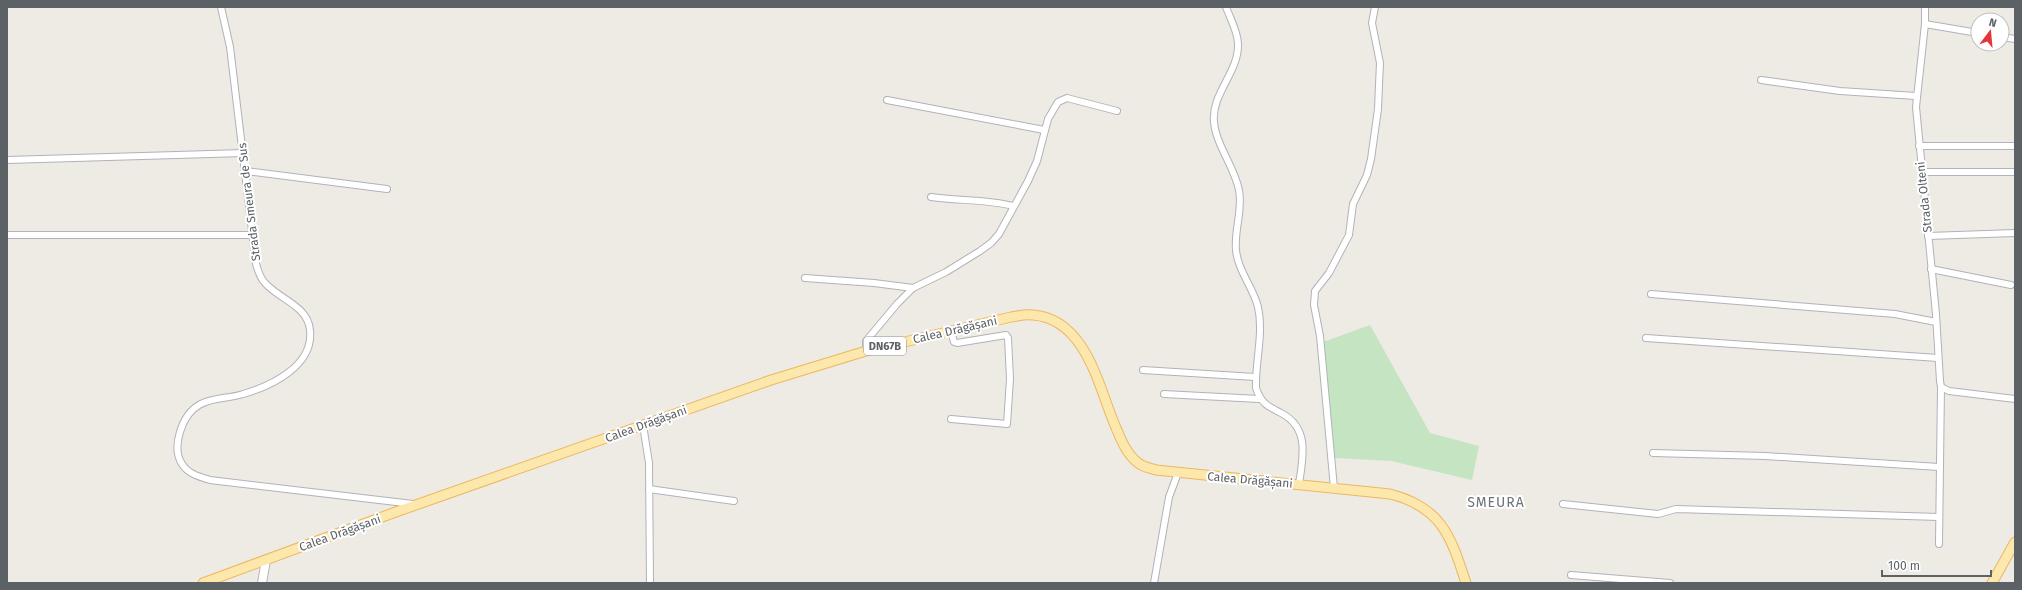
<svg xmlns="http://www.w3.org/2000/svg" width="2022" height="590" font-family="'Fira Sans',sans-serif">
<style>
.green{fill:#c5e5c2}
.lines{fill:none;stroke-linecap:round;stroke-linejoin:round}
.street-casing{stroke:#b0b3b7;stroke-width:8}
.secondary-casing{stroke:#b1b5b9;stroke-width:10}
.primary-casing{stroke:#edb75f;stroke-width:11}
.street{stroke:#fff;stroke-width:6}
.secondary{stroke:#fff;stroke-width:8}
.primary{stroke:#fce7ac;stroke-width:9}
.labels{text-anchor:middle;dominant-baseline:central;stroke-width:4;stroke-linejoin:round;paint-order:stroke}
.shield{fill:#fff;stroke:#8d9093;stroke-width:1}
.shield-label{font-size:11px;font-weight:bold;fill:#5c6165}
.street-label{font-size:12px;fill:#5c6165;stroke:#fff}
.quarter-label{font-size:14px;letter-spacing:1px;fill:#6d7376;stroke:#fff}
</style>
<rect width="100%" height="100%" fill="#eeebe5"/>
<path class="green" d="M1370 325 1430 433 1479 446 1472 480 1391 461 1335 458 1323 342Z"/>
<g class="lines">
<g class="street-casing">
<g id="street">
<path d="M221 7 230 47 256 264C258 271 260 278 265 283 279 299 308 306 310 330 314 366 271 386 243 394 228 399 212 397 199 405 182 415 171 447 182 464 188 474 200 477 210 480L413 504"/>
<path d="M1226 7C1230 18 1238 32 1238 44 1239 72 1211 94 1214 122 1216 145 1234 166 1239 190 1243 210 1234 230 1236 250 1238 271 1253 287 1258 307 1264 333 1255 362 1256 388 1261 403 1267 406 1281 413 1310 428 1303 457 1299 484"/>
<path d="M1925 7V24L1916 107 1936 314 1940 381 1941 387 1949 391 2015 399"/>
<path d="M1925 24 1978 33"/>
<path d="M2002 37 2015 39"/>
<path d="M1761 80 1840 91 1916 96"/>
<path d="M887 100 1044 130"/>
<path d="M1919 146H2015"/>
<path d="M7 160 244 153"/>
<path d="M246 171 387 189"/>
<path d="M1922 172H2015"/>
<path d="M931 197C958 201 987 199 1013 206"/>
<path d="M7 235H253"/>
<path d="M1928 236 2015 233"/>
<path d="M1931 269 2011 285"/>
<path d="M805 278 874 283 913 288"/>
<path d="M1651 294 1895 314 1936 322"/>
<path d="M1646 338 1938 358"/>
<path d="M866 351V341L897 304 913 288 946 272 980 251 991 243 999 234 1028 181 1037 161 1048 119 1058 102 1067 98 1117 111"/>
<path d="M1143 370 1255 377"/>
<path d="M1164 394 1259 399"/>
<path d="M951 419 1007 424 1010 379 1008 338 1006 335 957 343 954 342 951 331"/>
<path d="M643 425 649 463 650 583"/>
<path d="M1653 453 1765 456 1939 467"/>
<path d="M1334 488 1320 336 1314 305 1315 291 1329 273 1349 235 1353 204 1367 175 1371 159 1378 109 1379 85 1380 63 1372 23 1375 7"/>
<path d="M649 489 734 501"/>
<path d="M1563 504 1658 514 1676 509 1939 517"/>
<path d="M1939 544 1941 387"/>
<path d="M1571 575 1670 583"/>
<path d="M1154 583 1169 497 1178 473"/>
</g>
</g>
<g class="secondary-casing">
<path id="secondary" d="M262 583 266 560"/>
</g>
<g class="primary-casing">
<g id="primary">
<path d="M203 583 393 513 771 380 866 351 1011 317C1018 316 1026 314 1033 315 1085 319 1098 384 1114 423 1120 437 1125 452 1137 462 1142 467 1150 468 1156 470L1390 494C1442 507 1451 537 1466 583"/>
<path d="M1992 583 2015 542"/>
</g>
</g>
<use href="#street" class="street"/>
<use href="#secondary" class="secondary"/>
<use href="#primary" class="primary"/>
</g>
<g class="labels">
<rect class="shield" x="864" y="337" width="42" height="18" rx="3"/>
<g class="shield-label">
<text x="885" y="346">DN67B</text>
</g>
<g class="street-label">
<text transform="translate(1924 197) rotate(-96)">Strada Olteni</text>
<text transform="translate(249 202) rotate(-97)">Strada Smeura de Sus</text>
<text transform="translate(955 330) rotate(-13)">Calea Drăgășani</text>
<text transform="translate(646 424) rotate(-20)">Calea Drăgășani</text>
<text transform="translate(1250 480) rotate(5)">Calea Drăgășani</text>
<text transform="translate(340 533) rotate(-20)">Calea Drăgășani</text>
</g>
<g class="quarter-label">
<text x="1496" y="502">SMEURA</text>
</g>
</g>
<rect width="2022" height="590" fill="none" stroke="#5c6165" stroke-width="16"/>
<g transform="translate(1990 32) rotate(16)"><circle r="19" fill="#ffffff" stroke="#bec0c1"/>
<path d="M0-3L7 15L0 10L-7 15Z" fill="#e43539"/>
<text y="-6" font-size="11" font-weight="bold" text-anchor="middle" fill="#5c6165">N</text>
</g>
<path d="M1882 570v6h109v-6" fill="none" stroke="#5c6165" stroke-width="2"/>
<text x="1888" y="570" font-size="12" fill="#5c6165" stroke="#ffffff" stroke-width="3" paint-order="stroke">100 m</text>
</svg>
